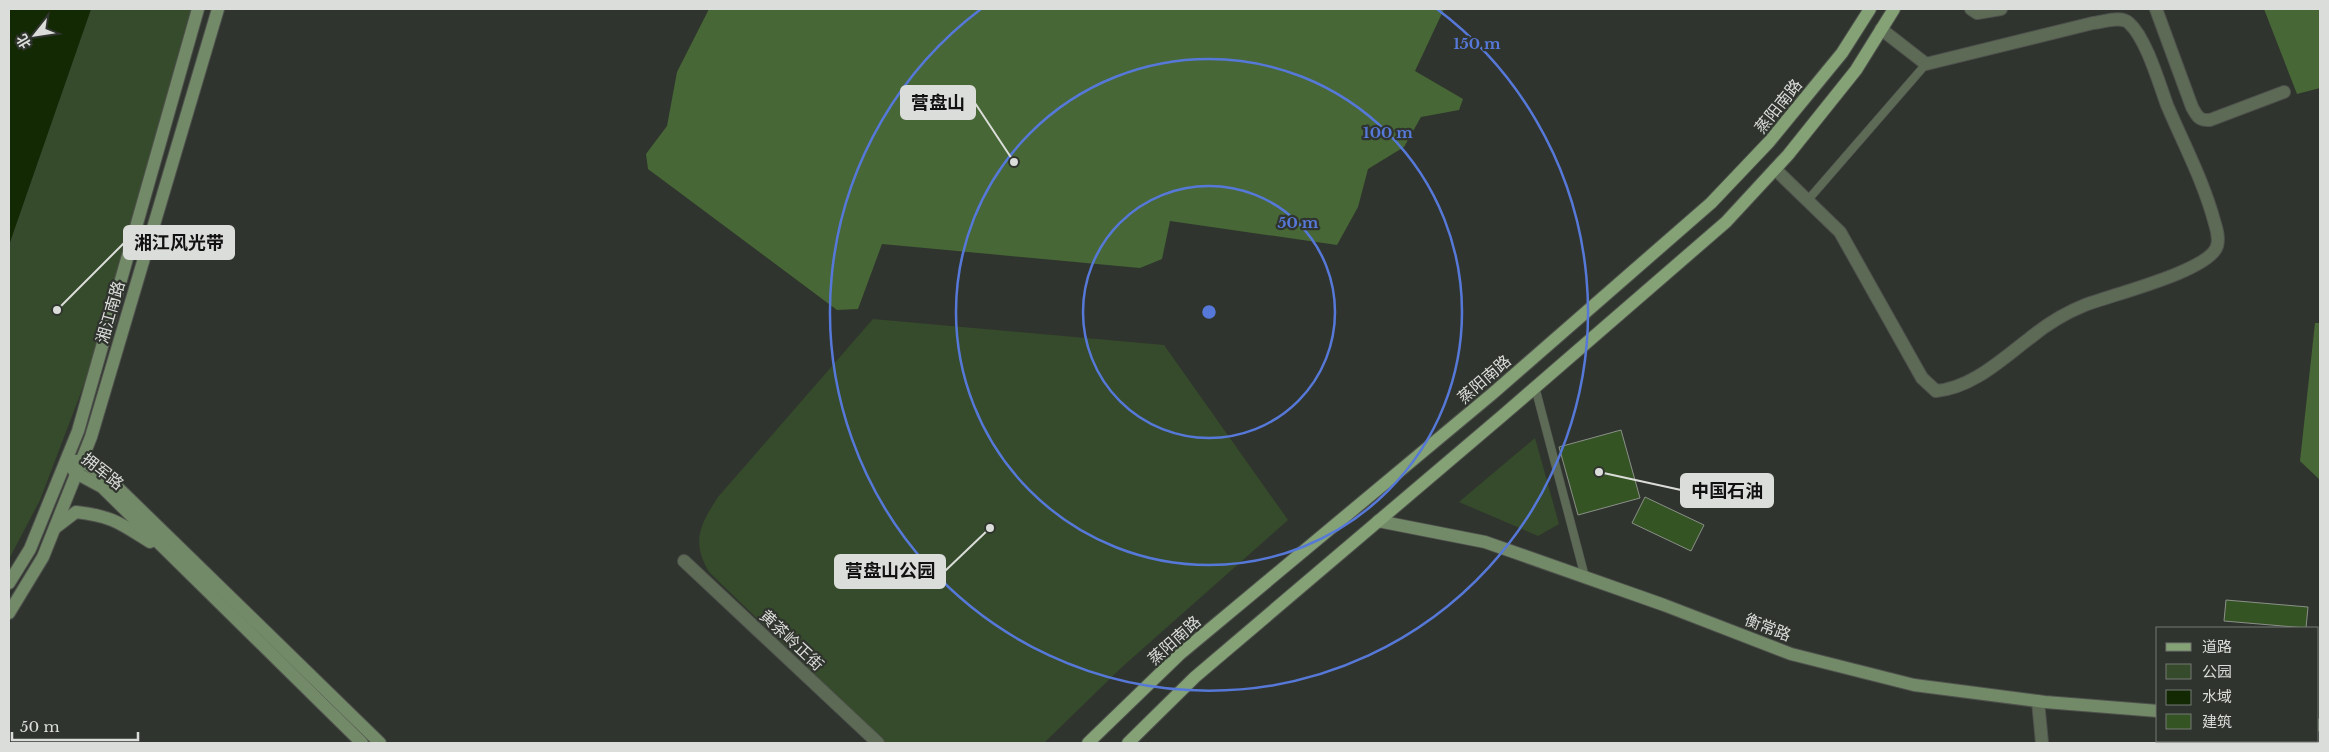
<svg xmlns="http://www.w3.org/2000/svg" width="2329" height="752" font-family="'Libre Baskerville','Noto Sans SC',serif">
<style>
.green{fill:#364b2b}
.forest{fill:#476736}
.water{fill:#122904}
.building{fill:#355424;stroke:#8b9089}
.lines{fill:none;stroke-linecap:round;stroke-linejoin:round}
.lane-casing{stroke:#4f524d;stroke-width:9}
.street-casing{stroke:#4f524d;stroke-width:14}
.secondary-casing{stroke:#4f524d;stroke-width:14}
.primary-casing{stroke:#4f524d;stroke-width:14}
.lane{stroke:#5d6b56;stroke-width:8}
.street{stroke:#5d6b56;stroke-width:12}
.secondary{stroke:#738a68;stroke-width:12}
.primary{stroke:#84a276;stroke-width:12}
.ring{fill:none;stroke:#5679d9;stroke-width:2.5}
.labels{text-anchor:middle;dominant-baseline:central;stroke-width:4.5;stroke-linejoin:round;paint-order:stroke}
.street-label{font-size:16px;fill:#dbddda;stroke:#30342e}
.centre{fill:#5679d9;stroke:#30342e;stroke-width:2.5}
.ring-label{font-size:15px;text-anchor:middle;font-weight:bold;fill:#5679d9;stroke:#30342e;stroke-width:4.5;stroke-linejoin:round;paint-order:stroke}
.leader{fill:none;stroke:#dbddda;stroke-width:2}
.callout-dot{fill:#dbddda;stroke:#30342e;stroke-width:2}
.callout{fill:#dbddda;stroke:#dbddda;stroke-width:2}
.callout-label{font-size:18px;text-anchor:middle;font-weight:bold;fill:#111}
</style>
<rect width="100%" height="100%" fill="#30342e"/>
<g class="green">
<path d="M91 9H191L88 374 40 500 9 559V245Z"/>
<path d="M873 319 1164 345 1288 520 1122 667 1044 743H886L709 572C691 541 700 525 718 497Z"/>
<path d="M1535 438 1559 524 1538 536 1459 502Z"/>
</g>
<g class="forest">
<path d="M709 9H1444L1415 71 1463 99 1459 110 1421 117 1404 147 1368 169 1358 207 1337 245 1170 221 1162 259 1140 268 882 244 858 309 837 310 648 169 646 154 667 126 677 72Z"/>
<path d="M2264 9H2320V88L2297 94Z"/>
<path d="M2315 323H2320V480L2300 461Z"/>
</g>
<path class="water" d="M9 9H91L9 245Z"/>
<g class="building">
<path d="M1621 430 1640 498 1578 515 1559 447Z"/>
<path d="M1645 497 1704 525 1691 551 1632 523Z"/>
<path d="M2226 600 2308 607 2306 628 2224 621Z"/>
</g>
<g class="lines">
<g class="lane-casing">
<g id="lane">
<path d="M1807 201 1926 64"/>
<path d="M1535 387 1585 577"/>
</g>
</g>
<g class="street-casing">
<g id="street">
<path d="M1971 9 1977 13 2001 9"/>
<path d="M2156 9 2192 107C2197 116 2199 121 2210 120L2284 92"/>
<path d="M1775 169 1840 232 1922 378 1936 391C1972 388 2002 359 2030 338 2047 324 2065 313 2085 305 2110 295 2210 271 2217 246 2219 239 2217 230 2215 224 2204 182 2184 145 2167 105 2159 83 2146 38 2129 23 2121 15 2104 22 2093 23L1926 64 1881 29"/>
<path d="M684 561 878 743"/>
<path d="M2038 701 2042 743"/>
</g>
</g>
<g class="secondary-casing">
<g id="secondary">
<path d="M73 461H81L108 478 380 743"/>
<path d="M71 467 76 473 102 487 362 743"/>
<path d="M1378 521 1485 542 1664 605 1791 654 1914 685 2045 702 2158 711"/>
<path d="M55 528 76 512C112 516 120 523 150 542"/>
<path d="M9 583 30 549 78 431 198 9"/>
<path d="M9 613 43 557 91 437 218 9"/>
<path d="M2318 725H2320"/>
</g>
</g>
<g class="primary-casing">
<g id="primary">
<path d="M1088 743 1180 654 1492 394 1711 203 1769 142 1842 53 1870 9"/>
<path d="M1128 743 1195 677 1502 416 1726 222 1788 155 1856 70 1894 9"/>
</g>
</g>
<use href="#lane" class="lane"/>
<use href="#street" class="street"/>
<use href="#secondary" class="secondary"/>
<use href="#primary" class="primary"/>
</g>
<g class="ring">
<circle cx="1209" cy="312" r="126"/>
<circle cx="1209" cy="312" r="253"/>
<path d="M1437 9A379 379 0 1 1 981 9"/>
</g>
<g class="labels">
<g class="street-label">
<text transform="translate(1778 106) rotate(-51)">蒸阳南路</text>
<text transform="translate(110 312) rotate(-74)">湘江南路</text>
<text transform="translate(1484 379) rotate(-41)">蒸阳南路</text>
<text transform="translate(103 471) rotate(38)">拥军路</text>
<text transform="translate(1768 627) rotate(21)">衡常路</text>
<text transform="translate(792 640) rotate(43)">黄茶岭正街</text>
<text transform="translate(1174 640) rotate(-42)">蒸阳南路</text>
</g>
</g>
<circle cx="1209" cy="312" r="8" class="centre"/>
<g class="ring-label">
<text x="1477" y="49">150 m</text>
<text x="1388" y="138">100 m</text>
<text x="1298" y="228">50 m</text>
</g>
<path class="leader" d="M1014 162L975 103M57 310L124 243M1599 472L1681 490M990 528L945 571"/>
<g class="callout-dot">
<circle cx="1014" cy="162" r="5"/>
<circle cx="57" cy="310" r="5"/>
<circle cx="1599" cy="472" r="5"/>
<circle cx="990" cy="528" r="5"/>
</g>
<g class="callout">
<rect x="901" y="86" width="74" height="33" rx="5"/>
<rect x="124" y="226" width="110" height="33" rx="5"/>
<rect x="1681" y="474" width="92" height="33" rx="5"/>
<rect x="835" y="555" width="110" height="33" rx="5"/>
</g>
<g class="callout-label">
<text x="938" y="109">营盘山</text>
<text x="179" y="249">湘江风光带</text>
<text x="1727" y="497">中国石油</text>
<text x="890" y="577">营盘山公园</text>
</g>
<rect width="2329" height="752" fill="none" stroke="#dbddda" stroke-width="20"/>
<rect x="2156" y="627" width="162" height="115" fill="#30342e" stroke="#747873"/>
<rect x="2166" y="643" width="25" height="8" fill="#84a276" stroke="#747873"/>
<text x="2202" y="652" font-size="15" fill="#dbddda">道路</text>
<rect x="2166" y="664" width="25" height="15" fill="#364b2b" stroke="#747873"/>
<text x="2202" y="677" font-size="15" fill="#dbddda">公园</text>
<rect x="2166" y="690" width="25" height="15" fill="#122904" stroke="#747873"/>
<text x="2202" y="702" font-size="15" fill="#dbddda">水域</text>
<rect x="2166" y="714" width="25" height="15" fill="#355424" stroke="#747873"/>
<text x="2202" y="727" font-size="15" fill="#dbddda">建筑</text>
<g transform="translate(35 35) rotate(240)" stroke="#30342e" stroke-width="4" paint-order="stroke">
<path d="M0-4L9 19L0 12L-9 19Z" fill="#dbddda"/>
<text y="-8" font-size="14" font-weight="bold" text-anchor="middle" fill="#dbddda">北</text>
</g>
<path d="M12 732v8h126v-8" fill="none" stroke="#dbddda" stroke-width="2.5"/>
<text x="20" y="732" font-size="15" fill="#dbddda" stroke="#30342e" stroke-width="4" paint-order="stroke">50 m</text>
</svg>
